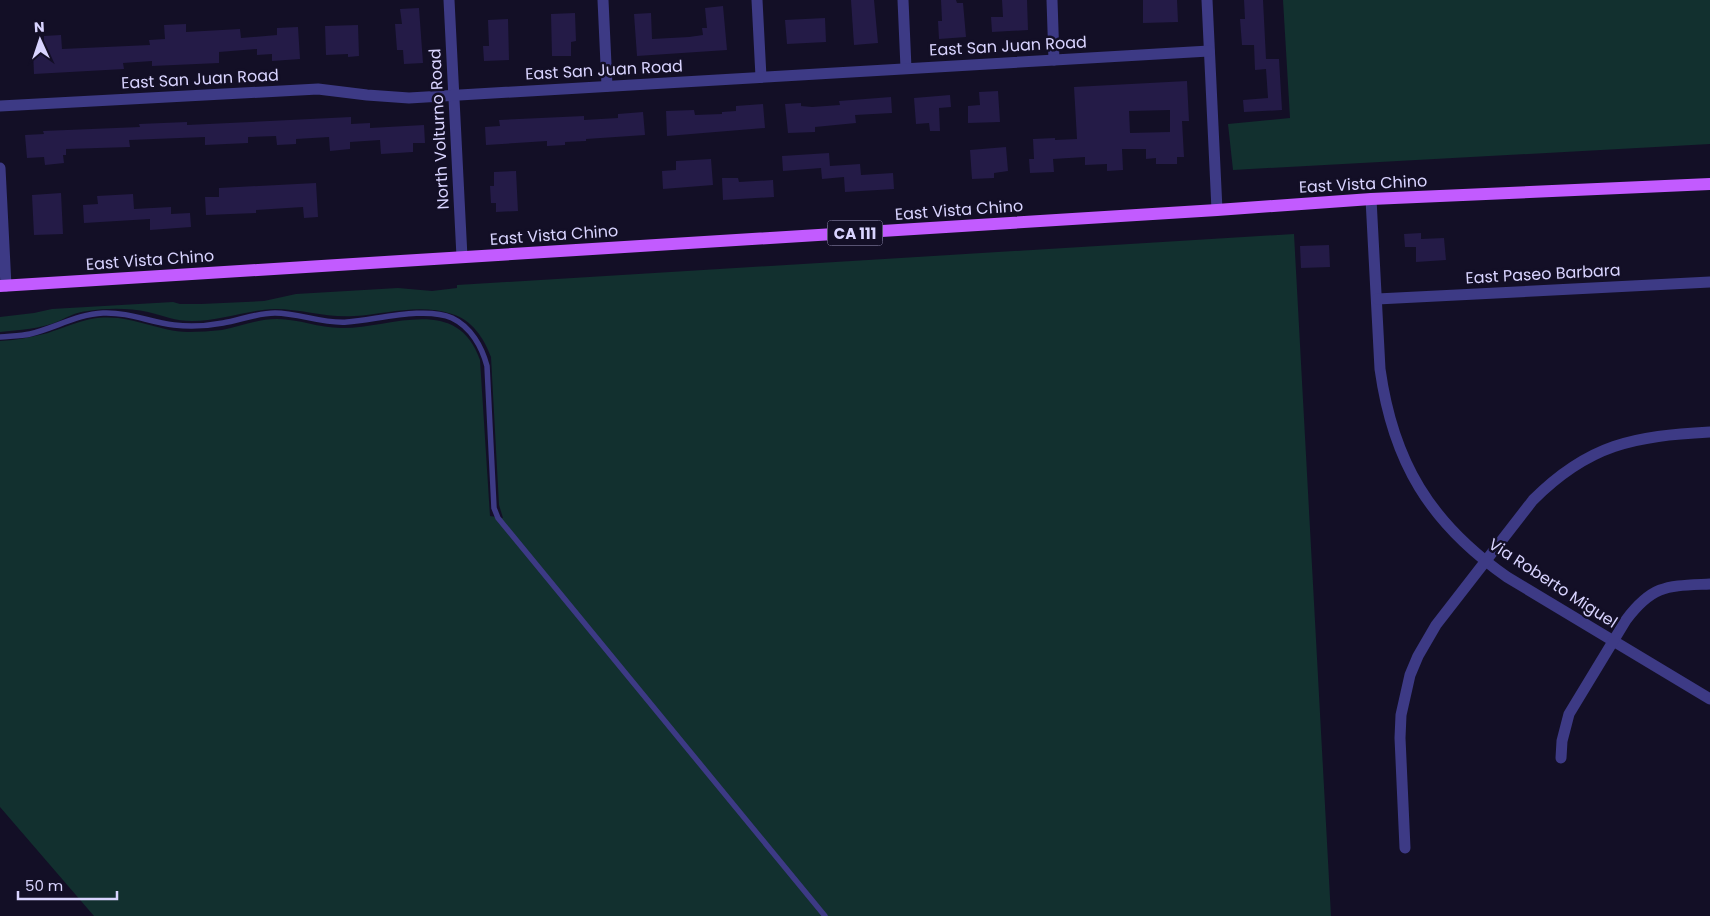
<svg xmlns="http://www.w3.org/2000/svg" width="1710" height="916" font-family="Poppins,sans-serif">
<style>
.green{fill:#12302f}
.building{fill:#241b47;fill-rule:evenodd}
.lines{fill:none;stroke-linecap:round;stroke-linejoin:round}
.service{stroke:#3d3a85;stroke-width:5.5}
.minor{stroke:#3d3a85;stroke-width:11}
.primary{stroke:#c25bff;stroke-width:12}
.labels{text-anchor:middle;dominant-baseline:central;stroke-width:5;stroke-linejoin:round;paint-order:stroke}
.shield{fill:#130f26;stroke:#9e99be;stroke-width:1}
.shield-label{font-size:15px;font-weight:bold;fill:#d9d4ff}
.street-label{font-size:16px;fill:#d9d4ff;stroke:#130f26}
</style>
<rect width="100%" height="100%" fill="#130f26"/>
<g class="green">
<path d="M1283 0H1710V144L1233 170 1228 124 1290 118Z"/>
<path d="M1294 234 1331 916H94L0 807V341C17 340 32 337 48 333 62 328 77 322 91 319 128 312 154 331 188 332 199 332 211 331 222 330 241 326 258 319 277 319 299 319 319 328 341 328 389 329 457 293 480 360L490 516 503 518 499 505 491 357C484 338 472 320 452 314 419 303 387 314 354 316 327 318 302 309 275 309 247 310 220 321 192 321 175 321 164 316 148 312 129 308 107 308 88 311 77 312 69 316 59 321 41 329 19 330 0 332V317L34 313 52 309 173 302 180 304H201L264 301 296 294 398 288 432 291 457 288V285Z"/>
</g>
<g class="building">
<path d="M851 0H874L878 43 854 45Z"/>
<path d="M941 0H956L957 3H963L966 37 939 39 938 21H942Z"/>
<path d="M1002 0H1027L1028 30 992 32 991 17H1003Z"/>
<path d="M1143 0H1177L1178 22 1143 23Z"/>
<path d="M1244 0H1263L1266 59H1279L1282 110 1244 112 1243 100 1268 98 1266 69 1255 70 1254 45H1242L1240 19H1245Z"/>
<path d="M723 6 727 50 637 56 634 14 651 13 652 39 689 37 703 35 702 28H707L705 8Z"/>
<path d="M419 8 423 63 404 64 403 50H397L395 24H402L400 9Z"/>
<path d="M575 13 576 41 571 42V56H552L551 14Z"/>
<path d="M825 18 826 42 787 44 785 20Z"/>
<path d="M508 19 509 60 484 61 483 46H489L488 20Z"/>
<path d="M186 24V32L240 29 241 38 277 35V28L298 27 300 59 272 61V54L257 55V49L219 52V63L152 66V61L123 63 124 69 34 74 33 50 44 49V36L61 35 62 49 150 45 149 40 165 39 164 25Z"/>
<path d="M358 25 359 56 348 57V54L326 55 325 26Z"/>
<path d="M1187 81 1189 121H1182L1184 157H1177V164H1156V158L1146 159V149H1122L1123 170 1107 171V164L1085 165V157L1053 159 1054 172 1030 173 1029 159H1034L1033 139 1055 138V140L1077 139 1074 87ZM1170 110V132L1130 133 1129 111Z"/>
<path d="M998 91 1000 122 968 123V106L980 105 979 92Z"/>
<path d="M950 95 951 107 939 108 940 131H930L929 123 916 124 914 98Z"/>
<path d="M891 97 892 113 855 115 856 123 815 127V132L788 133 785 104 801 103V106L812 107 840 105 839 101Z"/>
<path d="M763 104 765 128 667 136 666 111 694 110 695 115 722 114V112L736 111V106Z"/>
<path d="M643 112 645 135 586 139V141L565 142V145L547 146V141L486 145 485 127 500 126 499 120 584 116V120L618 118V114Z"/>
<path d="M351 117V124L370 123V128L424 125 425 143H413V152L381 154 380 140 350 142V149L330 151 329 137 296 139V144L277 145 276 136 248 137V143L205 145V137L129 140 130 147 66 149V155H63L64 163 45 165 44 157 27 158 25 135 44 134 43 131 140 127 139 124 187 122V125Z"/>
<path d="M1006 147 1008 171 994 173V178L972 179 970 150Z"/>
<path d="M829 153 830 166 860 164 861 175 893 173 894 189 845 192 844 177 822 179 821 168 783 171 782 156Z"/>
<path d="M711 159 713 185 663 189 662 171 676 170V161Z"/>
<path d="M516 171 518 211 496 212V203H491L490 186H494V172Z"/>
<path d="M722 178H738L739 182 773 180 774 197 723 200Z"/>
<path d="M316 183 318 217 304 218 303 207 256 210V213L206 215 205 197H219V188Z"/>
<path d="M61 193 63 234 34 235 32 195Z"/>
<path d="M133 194 134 209 171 207V214L190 213 191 227 150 230V219L84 223 83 205 98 204 97 196Z"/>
<path d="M1421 233V239L1444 238 1446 260 1416 262V247H1405L1404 234Z"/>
<path d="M1329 245 1330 267 1301 268 1300 246Z"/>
</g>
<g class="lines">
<path class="service" d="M0 337C10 336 21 336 30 334 55 328 78 314 103 313 129 312 149 322 174 325 190 327 207 326 223 323 240 320 258 313 275 313 299 313 323 324 347 322 376 320 425 306 452 318 471 327 482 347 487 366L494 508 498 518 825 916"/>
<g class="minor">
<path d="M449 0 462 257"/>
<path d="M603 0 607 86"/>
<path d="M757 0 761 77"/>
<path d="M903 0 906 68"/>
<path d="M1052 0 1054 60"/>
<path d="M1207 0 1217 210"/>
<path d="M0 106 318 89 367 95 409 98 1209 51"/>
<path d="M0 168 6 286"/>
<path d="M1371 199 1380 369C1393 462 1430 523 1507 577L1710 699"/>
<path d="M1377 299 1710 282"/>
<path d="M1561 758 1562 741 1569 714 1626 620C1653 584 1668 586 1710 584"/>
<path d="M1405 848 1400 738 1401 715 1410 675 1418 656 1436 625 1533 500C1589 444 1634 436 1710 432"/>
</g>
<path class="primary" d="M0 286 1217 210 1371 199 1710 184"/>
</g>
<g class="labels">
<rect class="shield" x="827.5" y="220.5" width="55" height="25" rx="4"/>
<g class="shield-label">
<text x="855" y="233">CA 111</text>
</g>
<g class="street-label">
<text transform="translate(1008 46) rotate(-3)">East San Juan Road</text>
<text transform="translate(604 70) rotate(-3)">East San Juan Road</text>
<text transform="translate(200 79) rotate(-3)">East San Juan Road</text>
<text transform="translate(439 129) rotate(-93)">North Volturno Road</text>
<text transform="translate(1363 184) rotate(-3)">East Vista Chino</text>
<text transform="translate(959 210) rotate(-4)">East Vista Chino</text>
<text transform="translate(554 235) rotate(-4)">East Vista Chino</text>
<text transform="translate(150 260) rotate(-4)">East Vista Chino</text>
<text transform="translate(1543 274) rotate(-3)">East Paseo Barbara</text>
<text transform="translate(1553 583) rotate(33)">Via Roberto Miguel</text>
</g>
</g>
<g transform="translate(40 40) rotate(357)" stroke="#130f26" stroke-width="4" paint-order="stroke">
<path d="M0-4L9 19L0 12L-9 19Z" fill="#d9d4ff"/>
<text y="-8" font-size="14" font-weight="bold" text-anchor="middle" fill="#d9d4ff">N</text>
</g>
<path d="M18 891v8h99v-8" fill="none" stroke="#d9d4ff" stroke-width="2.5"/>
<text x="25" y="891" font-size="15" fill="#d9d4ff" stroke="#130f26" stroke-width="4" paint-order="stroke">50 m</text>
</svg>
